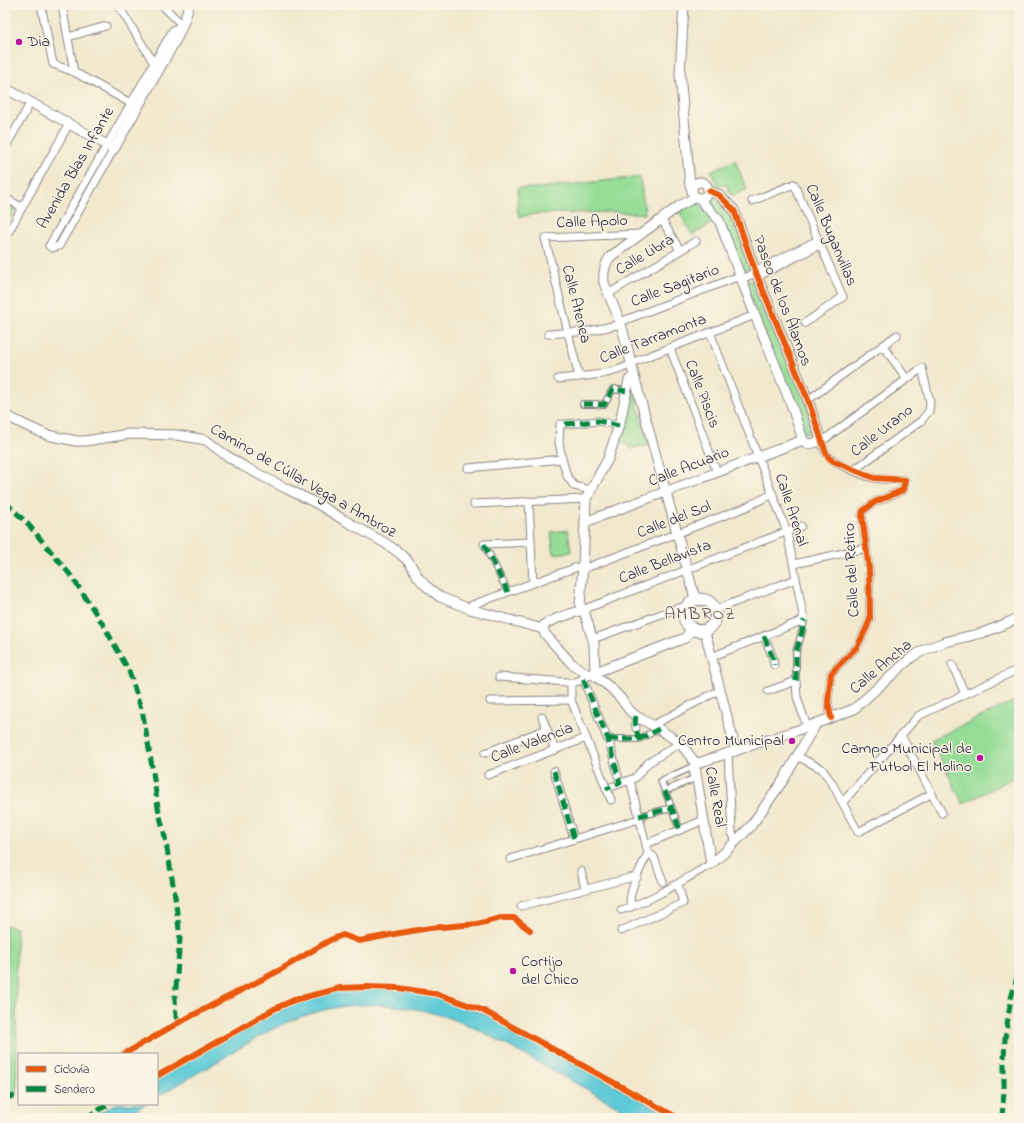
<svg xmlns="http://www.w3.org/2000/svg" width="1024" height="1123" font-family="'Indie Flower',sans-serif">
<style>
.green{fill:#95dc96;stroke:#5c7f68}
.water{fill:#5ecad7;stroke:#407689}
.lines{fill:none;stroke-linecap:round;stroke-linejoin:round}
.stream{stroke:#5ecad7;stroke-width:2}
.pedestrian-casing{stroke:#8a8584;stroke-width:8}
.minor-casing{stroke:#8a8584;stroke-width:9}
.tertiary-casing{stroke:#8a8584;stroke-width:11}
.pedestrian{stroke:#fff;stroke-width:5.5}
.minor{stroke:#fff;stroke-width:7}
.tertiary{stroke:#fff;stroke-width:9}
.quiet{stroke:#00873e;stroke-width:5;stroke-dasharray:10 5;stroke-linecap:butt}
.cycleway-casing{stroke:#fcf5e5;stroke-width:8}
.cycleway{stroke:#e8590c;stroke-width:6}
.poi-dot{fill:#b5179e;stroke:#fcf5e5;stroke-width:1.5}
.labels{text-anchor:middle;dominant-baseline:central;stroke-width:3;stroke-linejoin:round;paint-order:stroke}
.poi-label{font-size:16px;fill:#22223b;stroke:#fcf5e5;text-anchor:start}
.street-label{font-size:16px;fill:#22223b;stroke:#fcf5e5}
.quarter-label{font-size:18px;letter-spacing:1px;fill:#635258;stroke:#fcf5e5}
</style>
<rect width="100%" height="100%" fill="#fcf5e5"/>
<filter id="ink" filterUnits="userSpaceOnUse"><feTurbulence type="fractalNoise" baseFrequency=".025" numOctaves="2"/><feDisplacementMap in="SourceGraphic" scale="8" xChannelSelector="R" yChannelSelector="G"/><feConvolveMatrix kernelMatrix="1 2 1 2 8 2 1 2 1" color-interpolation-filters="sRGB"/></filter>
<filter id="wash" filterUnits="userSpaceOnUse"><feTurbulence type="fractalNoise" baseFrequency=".012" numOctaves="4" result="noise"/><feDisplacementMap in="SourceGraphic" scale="16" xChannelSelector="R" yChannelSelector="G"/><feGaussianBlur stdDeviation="0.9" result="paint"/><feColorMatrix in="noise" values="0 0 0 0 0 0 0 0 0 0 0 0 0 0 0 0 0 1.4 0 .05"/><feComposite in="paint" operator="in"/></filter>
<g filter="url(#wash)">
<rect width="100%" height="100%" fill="#f1e8cd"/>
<g class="green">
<path d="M735 160 747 190 731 196 726 184 718 187 711 171Z"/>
<path d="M640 177 645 214 615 212 536 214 519 217 517 207 518 188H537Z"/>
<path d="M711 194 732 212 751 268 741 272 707 204 706 200Z"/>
<path d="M696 201 716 221 692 235 679 211Z"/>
<path d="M5 203 15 209 5 227Z"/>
<path d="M755 279 805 398 814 430 804 433 745 283Z"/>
<path d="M630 389H634L648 445 631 449 628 445 618 442Z"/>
<path d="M568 530 571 552 554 554 551 532Z"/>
<path d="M1019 699V775L963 804 931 740Z"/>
<path d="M5 925 16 928 17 1093 5 1095Z"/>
</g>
<g class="water">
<path d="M377 988C393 989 410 990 427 994 448 999 469 1007 489 1016L674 1118H639L481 1031C413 999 343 994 275 1028 260 1036 245 1045 230 1054 206 1068 181 1083 157 1097V1079L270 1013C291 1003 313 995 336 991 349 989 363 988 377 988Z"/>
<path d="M115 1104H146L123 1118H91Z"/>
</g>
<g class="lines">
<path class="stream" d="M624 1118 625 1116"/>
</g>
</g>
<g filter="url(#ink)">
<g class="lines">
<g class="pedestrian-casing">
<g id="pedestrian">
<path d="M583 404H595L604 405 613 389 626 391"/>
<path d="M484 544 508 592"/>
<circle cx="700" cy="615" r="13"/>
<path d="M796 681V652L802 632 804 620"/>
<path d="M608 739H639L659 729"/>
<path d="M692 767 693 779 665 791 661 781Z"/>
<path d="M665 791 680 830"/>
<path d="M639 816 672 808"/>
</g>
</g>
<g class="minor-casing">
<g id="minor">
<path d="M41 5 53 64 74 72 134 105"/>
<path d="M62 5 74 72"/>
<path d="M118 5 152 60 157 64"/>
<path d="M68 37 106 26"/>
<path d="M5 148 31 102"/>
<path d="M114 149 59 246 52 248 49 246 173 30 182 25 162 5"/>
<path d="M5 198 22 207"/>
<path d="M752 201 794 184 843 297 805 323"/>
<path d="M662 220 680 250"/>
<path d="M5 238 69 124"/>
<path d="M756 273 761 275 820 245"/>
<path d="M608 294 696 241"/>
<path d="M620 322 737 277 741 279 756 273 759 269 818 240"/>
<path d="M710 332 787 532 804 620 711 657"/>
<path d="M548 334 590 331 621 324"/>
<path d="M883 346 907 379"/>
<path d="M670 348 717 472"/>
<path d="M579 377 545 238 640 234"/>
<path d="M558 379C582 376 615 376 636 361L755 315"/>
<path d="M808 400 897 335"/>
<path d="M560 424 559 442 562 459 567 476 574 486 591 490"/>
<path d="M565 424 599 421 619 426"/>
<path d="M468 468 562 459"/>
<path d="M529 501 533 583"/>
<path d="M474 504 586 499"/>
<path d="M484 544 531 542"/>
<path d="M794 564 866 548"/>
<path d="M583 569 744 508 773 494"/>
<path d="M470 609 472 605 583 565"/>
<path d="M717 609 796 579"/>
<path d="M582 610 801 526"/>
<path d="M764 636 773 658 774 665"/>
<path d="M593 639 675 609 684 607"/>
<path d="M952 664 965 694"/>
<path d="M588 675 583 679 571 684V700L611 800"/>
<path d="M499 677 567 682 571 684"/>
<path d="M583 679 607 738"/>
<path d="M768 691 796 681 797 697 807 727"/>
<path d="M490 701 571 700"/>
<path d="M542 717 555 750"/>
<path d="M831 718 828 702 831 674 837 667 857 647 867 627 870 619 869 570 862 515 863 511 875 502 903 490 905 480C895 479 884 480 874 478 866 477 834 463 829 457 825 453 823 446 821 440L825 439 922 368 930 402 929 411 921 421 854 470"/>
<path d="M653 725 720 690"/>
<path d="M636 728 635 719 636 716"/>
<path d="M901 735 942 813"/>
<path d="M609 741 620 783"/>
<path d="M485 753 547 729"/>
<path d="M728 753 732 833 736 841"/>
<path d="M797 756 822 769 832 783 858 832 931 794"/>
<path d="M554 771 574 839"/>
<path d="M488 775 586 738"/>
<path d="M630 780 648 853 654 857 663 882"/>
<path d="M606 789 635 778 648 763 680 743"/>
<path d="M843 802 918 716 1019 669"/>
<path d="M646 844 704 820"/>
<path d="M510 859 639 819"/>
<path d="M581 871 585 889"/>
<path d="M521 906 633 877 637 878"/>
<path d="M631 907C626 894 642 866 648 853"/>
<path d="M621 910C653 900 682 881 711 864"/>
<path d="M621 931 683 903 678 884"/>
</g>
</g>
<g class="tertiary-casing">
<g id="tertiary">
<path d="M684 5 680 74 690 185 692 189"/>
<path d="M5 88 114 149 178 36 185 19 189 5"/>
<circle cx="700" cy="190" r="8"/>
<path d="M701 199 703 203 719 220 755 315 791 404 803 440C808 447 814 443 821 440L808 400 756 273 734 210 719 195 709 191"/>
<path d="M5 415 27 426 47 435 76 441H85L129 434 177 435 206 440 224 454 243 466 285 488 316 503 344 520 385 543 398 552 409 562 418 577 425 585 440 597 470 609 543 629"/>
<path d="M585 522 803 440"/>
<circle cx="700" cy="615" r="17"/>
<path d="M695 598 634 376 628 350 621 324 604 283C603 273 604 265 610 257L679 206 696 197"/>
<path d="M543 629 545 634 571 663 588 675 685 638 691 630"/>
<path d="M543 629 545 624 558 618 582 610"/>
<path d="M705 632 736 751"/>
<path d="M595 672 594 644 585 614 582 610 580 605 583 565 586 499 608 459 620 422 629 380 634 376"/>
<path d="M592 674 611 688 622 700 630 711 636 716 659 729 680 743 694 761 711 864 724 853 751 826 784 779 808 737 814 728 813 725"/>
<path d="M695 764 807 727 854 709 912 657C933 643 958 639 982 633 994 629 1007 623 1019 618"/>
</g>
</g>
<use href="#pedestrian" class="pedestrian"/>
<use href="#minor" class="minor"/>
<use href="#tertiary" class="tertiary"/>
<g class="quiet">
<path d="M583 404H595L604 405 613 389 626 391"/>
<path d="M565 424 599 421 619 426"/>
<path d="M5 502 28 524 72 577 104 626 129 671 143 715 153 772 158 808 165 837 175 896 180 938 175 999 176 1017 180 1022"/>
<path d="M484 544 508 592"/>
<path d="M764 636 773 658 774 665"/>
<path d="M583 679 608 739 620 783 606 789"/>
<path d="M796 681V652L802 632 804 620"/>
<path d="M636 716C634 724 637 732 639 739"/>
<path d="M608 739H639L659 729"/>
<path d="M554 771 574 839"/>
<path d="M665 791 680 830"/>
<path d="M639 816 672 808"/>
<path d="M5 1098 19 1095"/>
<path d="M85 1118 109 1104"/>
<path d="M1002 1118 1004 1091V1059L1005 1039 1011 998 1019 971"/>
</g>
<g class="cycleway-casing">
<g id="cycleway">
<path d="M709 191 719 195 734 210 756 273 808 400 825 450 828 457 833 461 874 478 905 480 903 490 875 502 863 511 862 515 869 570 870 619 867 627 857 647 837 667 831 674 828 702 831 718"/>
<path d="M124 1054 180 1022 280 970 330 940 343 935 359 941 400 933 430 928 477 924 501 918H514L530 930"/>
<path d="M157 1076 274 1009 294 1000 340 988 366 987 399 988 438 994 482 1010 678 1118"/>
</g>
</g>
<use href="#cycleway" class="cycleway"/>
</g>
</g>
<g class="poi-dot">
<circle cx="19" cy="42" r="4"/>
<circle cx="792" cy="741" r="4"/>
<circle cx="980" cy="758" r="4"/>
<circle cx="513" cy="971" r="4"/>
</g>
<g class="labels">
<g class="poi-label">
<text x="27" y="42">Dia</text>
<text x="784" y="741" text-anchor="end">Centro Municipal</text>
<text x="972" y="749" text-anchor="end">Campo Municipal de<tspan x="972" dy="18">Fútbol El Molino</tspan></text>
<text x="521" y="962">Cortijo<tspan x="521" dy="18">del Chico</tspan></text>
</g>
<g class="street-label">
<text transform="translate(76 168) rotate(-60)">Avenida Blas Infante</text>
<text transform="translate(592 222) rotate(-2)">Calle Apolo</text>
<text transform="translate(831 235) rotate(67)">Calle Buganvillas</text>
<text transform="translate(645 255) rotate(-31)">Calle Libra</text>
<text transform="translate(675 286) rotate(-21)">Calle Sagitario</text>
<text transform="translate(782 301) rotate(69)">Paseo de los Álamos</text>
<text transform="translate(576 304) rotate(76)">Calle Atenea</text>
<text transform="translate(653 339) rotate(-21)">Calle Tarramonta</text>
<text transform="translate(702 394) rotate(69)">Calle Piscis</text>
<text transform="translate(882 431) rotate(-38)">Calle Urano</text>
<text transform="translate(689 467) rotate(-21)">Calle Acuario</text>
<text transform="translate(303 481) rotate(30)">Camino de Cúllar Vega a Ambroz</text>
<text transform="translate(791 510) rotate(72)">Calle Arenal</text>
<text transform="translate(674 520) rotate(-21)">Calle del Sol</text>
<text transform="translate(665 562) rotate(-21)">Calle Bellavista</text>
<text transform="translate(852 570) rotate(-93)">Calle del Retiro</text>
<text transform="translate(881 667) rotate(-40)">Calle Ancha</text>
<text transform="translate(532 743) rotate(-21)">Calle Valencia</text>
<text transform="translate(715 797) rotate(80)">Calle Real</text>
</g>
<g class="quarter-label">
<text x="700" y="615">AMBROZ</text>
</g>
</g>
<rect width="1024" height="1123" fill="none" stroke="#fcf5e5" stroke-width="20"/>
<rect x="18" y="1053" width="140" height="52" fill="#fcf5e5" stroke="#a5a1a1"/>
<rect x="26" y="1066" width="20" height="6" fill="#e8590c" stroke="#a5a1a1"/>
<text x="54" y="1073" font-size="12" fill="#22223b">Ciclovía</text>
<rect x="26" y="1086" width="20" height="6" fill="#00873e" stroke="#a5a1a1"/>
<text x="54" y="1093" font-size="12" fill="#22223b">Sendero</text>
</svg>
